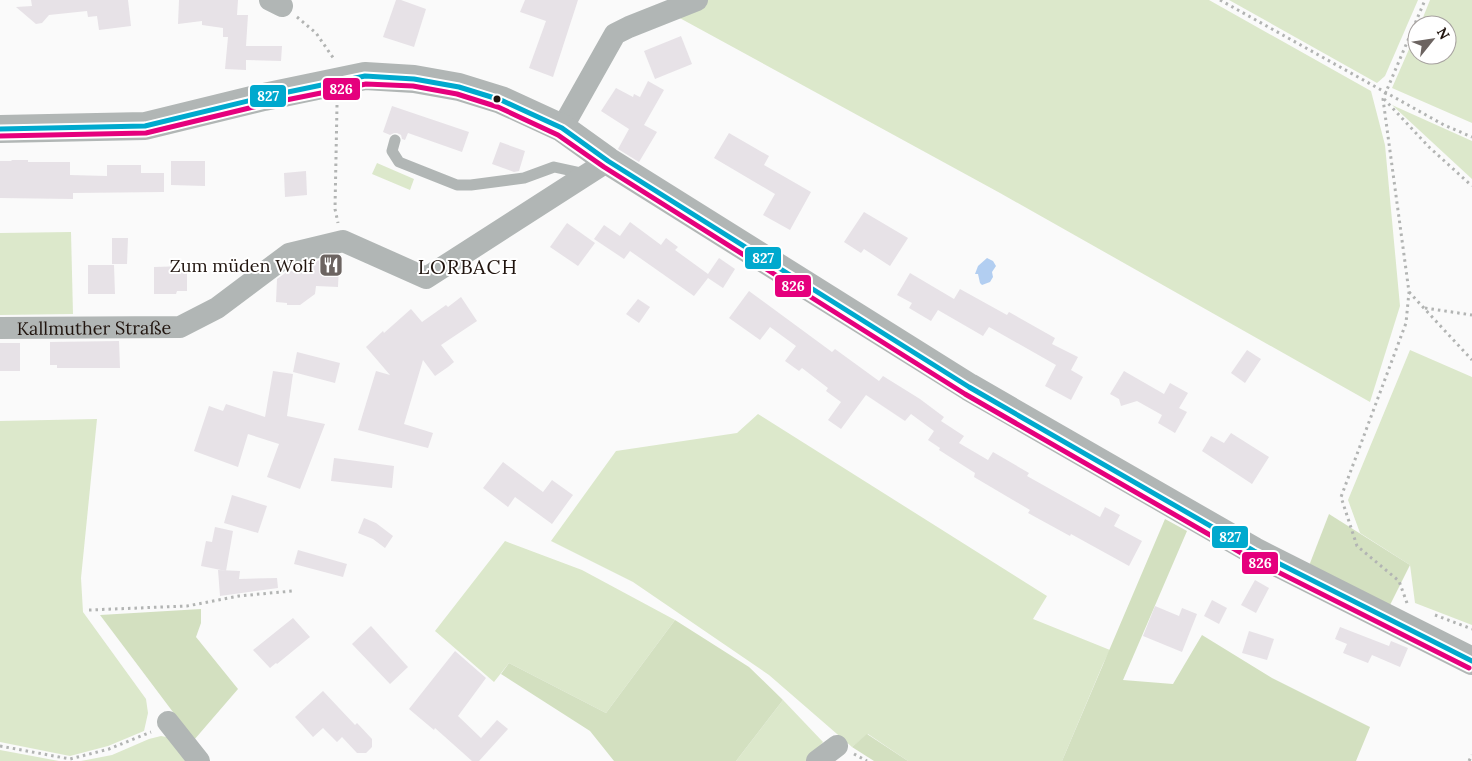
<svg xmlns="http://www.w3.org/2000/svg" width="1472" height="761" font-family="Lora,serif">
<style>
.green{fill:#dce8cb}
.forest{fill:#d3e0c0}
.water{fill:#b2cef1}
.building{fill:#e7e2e7}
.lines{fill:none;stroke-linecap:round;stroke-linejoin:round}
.path{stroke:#b2b4b3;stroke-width:3;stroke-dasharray:2.5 4;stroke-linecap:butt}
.service{stroke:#b1b6b5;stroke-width:11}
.minor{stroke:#b1b6b5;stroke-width:22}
.tertiary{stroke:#b1b6b5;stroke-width:28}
.bus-1-casing{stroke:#fff;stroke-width:9}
.bus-2-casing{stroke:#fff;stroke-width:9}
.bus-1{stroke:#00a9ce;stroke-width:5}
.bus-2{stroke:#e5007d;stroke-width:5}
.bus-dot{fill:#20140e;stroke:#fff;stroke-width:2}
.labels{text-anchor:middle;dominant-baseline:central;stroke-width:4;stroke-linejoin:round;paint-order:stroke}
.poi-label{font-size:18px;fill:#20140e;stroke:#fff;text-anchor:end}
.street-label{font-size:18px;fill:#20140e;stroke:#fff}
.quarter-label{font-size:20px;letter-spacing:1px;fill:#20140e;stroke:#fff}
.line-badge{stroke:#fff;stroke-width:2}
.badge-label{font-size:14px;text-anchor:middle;font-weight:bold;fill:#fff}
</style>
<rect width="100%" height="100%" fill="#fafafa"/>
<g class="green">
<path d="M708 0H1209L1371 91 1385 145 1400 306 1370 402 1000 193 676 16Z"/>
<path d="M1229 0H1418L1385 76 1377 83Z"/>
<path d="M1430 0H1472V123L1392 88 1417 31V55H1447V25H1420Z"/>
<path d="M1392 105 1472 141V179Z"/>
<path d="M377 163 414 179 410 190 372 174Z"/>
<path d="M71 232 73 314 0 315V233Z"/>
<path d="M1410 350 1472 377V625L1415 603 1410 565 1360 533 1348 500Z"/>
<path d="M758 414 1047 596 1033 619 1110 650 1103 664 1062 761H908L868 734 852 747 769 675 633 582 551 541 616 451 737 433Z"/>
<path d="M97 419 81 578 83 612 146 699 148 713 144 731 108 746 70 756 0 742V421Z"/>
<path d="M505 541 582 570 675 620 606 713 509 663 494 682 435 631Z"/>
<path d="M783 700 823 742 807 761H736Z"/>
<path d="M161 736 177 739 193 761H81L112 755 149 739Z"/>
<path d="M0 750 59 761H0Z"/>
</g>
<g class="forest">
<path d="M1329 514 1410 565 1387 611 1307 571Z"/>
<path d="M1165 519 1187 531 1123 680 1173 684 1202 635 1272 678 1370 727 1356 761H1062Z"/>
<path d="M201 609V623L196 637 238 689 194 740 100 615Z"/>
<path d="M675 620 749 667 783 700 736 761H614L590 731 501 674 509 663 606 713Z"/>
<path d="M867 734 908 761H874L852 747Z"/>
</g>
<path class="water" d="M987 258 993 261 996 266 992 272 993 277 990 282 982 285 980 283 978 274H975L978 266Z"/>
<g class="building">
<path d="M31 0H128L131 26 99 30 97 16 88 17 87 11 49 15 42 23 36 24 16 7 32 6Z"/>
<path d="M179 0H238L237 15H248L246 46H282L281 61 246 60V70L225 69 228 37H223V28L202 25V21L178 24Z"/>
<path d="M396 0H401L426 9 414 47 383 37Z"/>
<path d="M525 0H578L553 77 529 68 546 21 520 12Z"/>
<path d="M681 36 692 64 655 79 644 51Z"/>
<path d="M648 81 664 90 644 125 657 132 639 162 618 149 629 129 601 111 616 88 633 97 634 94 640 97Z"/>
<path d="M392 106 469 132 462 152 408 133 405 140 402 139 401 135 397 133H394L390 135 383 132Z"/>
<path d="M729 133 769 156 764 165 811 192 790 230 763 215 775 194 714 158Z"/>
<path d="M500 142 525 151 519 171 514 172 492 164Z"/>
<path d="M12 160H28V162H70V175L107 176V165H141V173H164V192L73 193V199L0 198V161H11Z"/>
<path d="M171 161H205V186L171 185Z"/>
<path d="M306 171 307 195 285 197 284 173Z"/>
<path d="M864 212 908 238 890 266 864 249 861 253 844 242Z"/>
<path d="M630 222 661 245 666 238 678 247 675 250 708 274 719 258 735 269 723 288 708 278 694 296 630 251 624 259 594 239 604 225 620 236Z"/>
<path d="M567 223 595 243 578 266 550 247Z"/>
<path d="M112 238H128L127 264H112Z"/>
<path d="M326 259H334L339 264 338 287 316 286 315 294 300 305H287V303L276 302 277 279 288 271H295L296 267H302L306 263Z"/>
<path d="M88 265H114L115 294H88Z"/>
<path d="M187 266V291H177L176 294H154V267Z"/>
<path d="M910 273 954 299 960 289 1007 315 1009 312 1055 338 1052 344 1078 357 1071 370 1083 377 1071 400 1045 386 1056 365 989 327 983 336 938 310 931 321 909 308 912 303 897 295Z"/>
<path d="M749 291 832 352 835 349 879 381 883 376 920 399 944 417 941 421 964 436 959 443 988 460 993 452 1029 473 1027 476 1100 517 1105 507 1120 515 1114 526 1142 541 1129 566 1071 534 1070 536 1028 513 1030 510 974 477 975 473 939 450 940 448 928 440 934 431 911 414 905 421 866 395 841 429 828 420 841 402 826 391 828 388 802 368 799 371 785 361 796 346 770 327 760 340 729 318Z"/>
<path d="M461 297 477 321 441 345 454 362 448 367 435 376 423 360 404 424 433 433 428 448 358 430 376 371 390 375 366 347 383 331 384 333 411 309 422 322 446 305 448 307Z"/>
<path d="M638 299 650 307 639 323 626 314Z"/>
<path d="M119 341 120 368H57V365H50V342Z"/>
<rect x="0" y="343" width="20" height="28"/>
<path d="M1247 350 1261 359 1245 383 1231 373Z"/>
<path d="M297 352 340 363 335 383 293 372Z"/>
<path d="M273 371 293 374 287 416 325 424 300 489 267 477 279 444 248 434 238 467 194 451 209 406 223 411 226 404 265 417Z"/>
<path d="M1124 371 1164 394 1170 383 1188 393 1179 408 1187 412 1175 433 1158 423 1162 415 1137 401 1121 406 1119 399 1110 394Z"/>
<path d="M1231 433 1269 457 1252 484 1202 451 1211 436 1224 443Z"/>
<path d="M334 458 394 466 392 488 331 481Z"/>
<path d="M503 462 543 492 552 480 573 495 552 524 515 497 508 507 483 488Z"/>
<path d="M232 495 267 506 258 533 224 523Z"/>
<path d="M364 518 376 523 393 536 385 548 373 539 358 533Z"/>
<path d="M215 527 233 531 226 571 201 566 206 541 212 542Z"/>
<path d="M298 550 347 564 343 577 294 564Z"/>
<path d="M218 570 240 571 239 579 277 578 278 588 220 596Z"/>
<path d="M1255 580 1269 588 1256 613 1241 605Z"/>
<path d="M1212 600 1227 608 1219 624 1204 616Z"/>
<path d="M1155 606 1179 616 1182 608 1197 614 1182 652 1143 636Z"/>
<path d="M293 618 310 637 277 664 276 663 270 668 253 650Z"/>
<path d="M371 626 408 667 390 684 352 644Z"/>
<path d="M1340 627 1389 646 1391 641 1408 648 1400 667 1372 655 1368 663 1343 653 1347 644 1335 639Z"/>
<path d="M1249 631 1274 639 1267 660 1242 653Z"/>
<path d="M455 651 486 678 458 716 481 738 497 720 508 729 479 761H472L435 728 434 730 409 709Z"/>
<path d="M323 691 355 725 357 723 372 739V747L366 753H357L342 737 337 742 323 728 313 737 295 717Z"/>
</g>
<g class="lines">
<g class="path">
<path d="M1220 0 1444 125 1472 137"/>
<path d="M297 17 316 33 334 59"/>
<path d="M1384 99 1429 147 1472 186"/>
<path d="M337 105 335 209 338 223"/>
<path d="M1409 292 1472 360"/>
<path d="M1425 308 1472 315"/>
<path d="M1407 603 1399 581 1357 546 1341 497 1406 323 1409 292 1383 99 1425 0"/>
<path d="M89 610 187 606 239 596 292 591"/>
<path d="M1435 615 1472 629"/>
<path d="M0 746 70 759 109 749 151 732"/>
<path d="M854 754 867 761"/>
<path d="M1469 761 1472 755"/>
</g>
<path class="service" d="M395 140 392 151 399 162 457 185H471L524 178 554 167 586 174"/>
<g class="minor">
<path d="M270 0 282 6"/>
<path d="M562 128 615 34 629 27 697 0"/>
<path id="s1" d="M0 328 180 327 217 308 289 254 343 241 426 278 608 161"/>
<path d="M168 722 199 761"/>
<path d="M817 761 837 746"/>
</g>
<path class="tertiary" d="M0 129 145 126 264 97 365 76 414 79 459 87 501 100 562 128 608 161 969 387 1254 551 1472 661"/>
<g class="bus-1-casing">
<path id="bus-1" d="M0 129 145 126 264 97 365 76 414 79 459 87 501 100 562 128 608 161 969 387 1254 551 1472 661"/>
</g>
<g class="bus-2-casing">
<path id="bus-2" d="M0 136 146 133 266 104 366 84 413 86 457 94 498 107 558 135 604 167 965 394 1250 558 1469 668"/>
</g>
<use href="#bus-1" class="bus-1"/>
<use href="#bus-2" class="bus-2"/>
</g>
<defs>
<g id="restaurant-square" transform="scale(1.25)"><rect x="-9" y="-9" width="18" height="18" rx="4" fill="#6c6461" stroke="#fff"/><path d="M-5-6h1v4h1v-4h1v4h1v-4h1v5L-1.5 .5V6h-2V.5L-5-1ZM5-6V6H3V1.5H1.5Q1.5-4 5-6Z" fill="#fff"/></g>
</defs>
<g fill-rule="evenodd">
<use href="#restaurant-square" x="331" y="265"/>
</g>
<circle class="bus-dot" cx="497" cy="99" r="4.5"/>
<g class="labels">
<g class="poi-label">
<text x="314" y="265">Zum müden Wolf</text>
</g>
<g class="street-label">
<text stroke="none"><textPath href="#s1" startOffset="94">Kallmuther Straße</textPath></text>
</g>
<g class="quarter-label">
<text x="468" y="266">LORBACH</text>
</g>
</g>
<g class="line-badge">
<rect x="322" y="77" width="39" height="24" rx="5" fill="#e5007d"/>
<rect x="249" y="84" width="38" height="24" rx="5" fill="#00a9ce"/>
<rect x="744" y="246" width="38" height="24" rx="5" fill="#00a9ce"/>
<rect x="774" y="274" width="38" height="24" rx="5" fill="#e5007d"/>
<rect x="1211" y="525" width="38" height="24" rx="5" fill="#00a9ce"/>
<rect x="1241" y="551" width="38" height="24" rx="5" fill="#e5007d"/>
</g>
<g class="badge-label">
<text x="341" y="94">826</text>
<text x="268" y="101">827</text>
<text x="763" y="263">827</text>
<text x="793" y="291">826</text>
<text x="1230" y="542">827</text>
<text x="1260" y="568">826</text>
</g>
<g transform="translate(1432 40) rotate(60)"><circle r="24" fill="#ffffff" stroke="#a6a19f"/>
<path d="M0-4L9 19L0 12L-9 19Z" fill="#6c6461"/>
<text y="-8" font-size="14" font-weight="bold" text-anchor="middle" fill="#20140e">N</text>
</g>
</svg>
